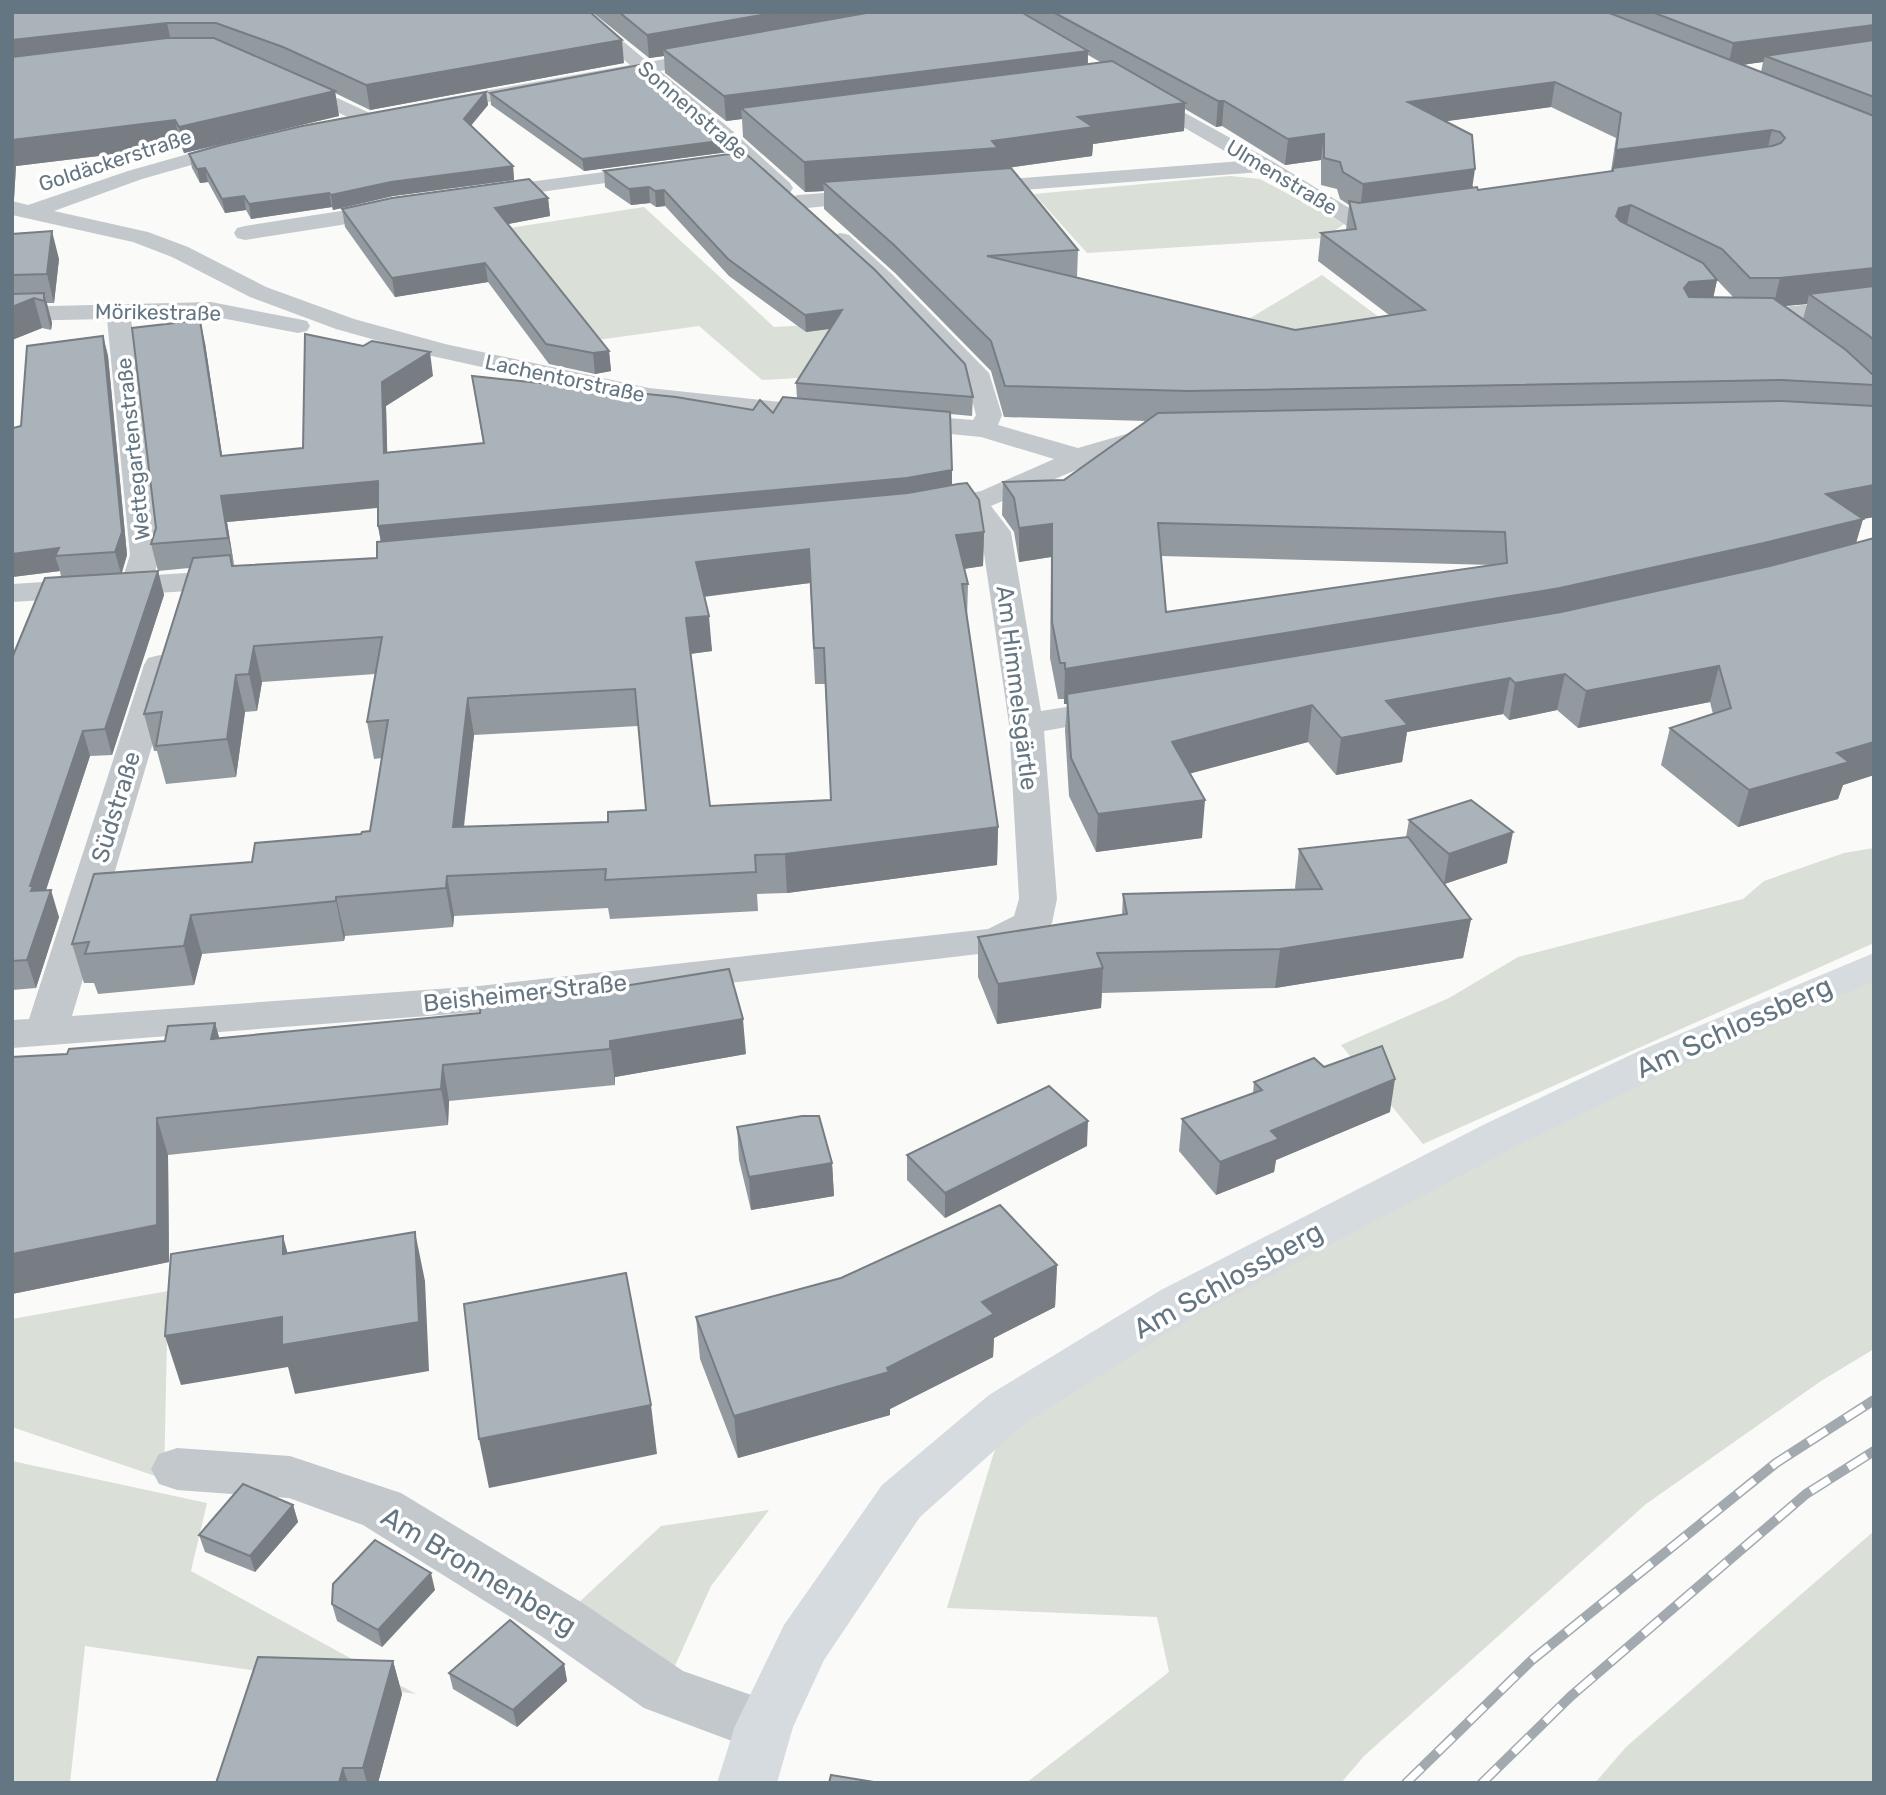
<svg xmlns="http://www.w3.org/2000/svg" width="1886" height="1795" font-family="Rubik,sans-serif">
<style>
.green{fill:#dadfd7}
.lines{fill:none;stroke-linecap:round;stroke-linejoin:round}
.minor{fill:#c3c8cc;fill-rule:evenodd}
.major{fill:#d6dbdf;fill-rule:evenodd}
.rail-casing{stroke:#a2aab0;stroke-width:10}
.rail{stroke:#fff;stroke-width:7;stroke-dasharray:22;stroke-linecap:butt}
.wall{fill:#929a9f;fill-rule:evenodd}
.shaded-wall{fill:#777d82}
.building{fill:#aab3b9;stroke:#777d82;stroke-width:2;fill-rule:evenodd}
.labels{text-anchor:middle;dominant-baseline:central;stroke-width:7;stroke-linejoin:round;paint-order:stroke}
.far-street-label{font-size:21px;fill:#657683;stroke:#fff}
.street-label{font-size:24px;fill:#657683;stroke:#fff}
.near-street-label{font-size:28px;fill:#657683;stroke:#fff}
</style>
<rect width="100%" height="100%" fill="#fafaf8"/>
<g class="green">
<path d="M1230 176 1260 179 1344 224 1325 238 1087 253 1034 194Z"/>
<path d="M644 207 774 327 830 324 872 374 762 380 699 326 597 340 496 230Z"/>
<path d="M1322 275 1402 334 1289 352 1239 325Z"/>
<path d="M1874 848V943L1423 1144 1341 1045 1449 998 1518 957 1743 899 1764 881 1844 853Z"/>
<path d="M1874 966V1349L1821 1381 1646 1504 1364 1756 1341 1783H1026L1169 1672 1157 1617 947 1608 1007 1409 1178 1303Z"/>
<path d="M168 1291 164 1479 12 1427V1319Z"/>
<path d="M12 1461 207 1503 191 1571 416 1694 85 1646 70 1783H12Z"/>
<path d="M769 1510 711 1586 664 1690 561 1619 661 1526Z"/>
<path d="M1874 1531V1783H1595L1626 1747Z"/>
</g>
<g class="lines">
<g class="minor">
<path d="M569 12H588L648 62 716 50 722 51 725 55 722 59 660 71 728 127 790 183 793 188 790 193H774L714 135 641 74 434 112 424 106 434 100 630 65Z"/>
<path d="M290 76 374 115 377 119 374 123H360L283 86 281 82Z"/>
<path d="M1138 87 1272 161 1359 214 1399 209 1407 211 1410 216 1407 221C1389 225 1365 230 1347 226L1261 172 971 194 963 193 960 188 963 183 971 182 1242 161 1131 97 1128 93 1131 89Z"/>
<path d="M241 139 248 141 251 145 248 149 142 179 54 211 148 232 188 247 266 287 354 319 445 344 649 388 827 407 837 409 840 415 837 421 827 423 649 404 432 356 336 329 250 297 172 257 133 242 12 215V201L28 205 128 171Z"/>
<path d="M656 165 663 167 667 171 663 175 483 200 475 199 472 194 475 189 483 188Z"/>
<path d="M876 189 884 190 887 195 884 200 798 209 790 207 787 202 790 197 798 195Z"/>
<path d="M396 198 404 200 407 205 404 210 341 225 245 240 237 238 234 233 237 228 245 226 341 211Z"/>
<path d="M841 233 849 235 893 275 989 373 1002 415 998 425 1078 448 1147 428 1168 425 1178 427 1182 433 1178 439 1116 453 991 506 1011 532 1041 711 1117 699 1129 702 1134 709 1129 716 1044 731 1057 899 1052 923 1046 931 996 952 479 1012 12 1048V1020L29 1019 144 665 148 658 160 655 172 658 176 665 72 1016 479 986 988 929 1014 916 1019 899 1009 724 981 533 966 512 928 520 918 517 913 511 918 505 981 491 1054 459 981 437 888 428 884 422 888 416 898 414 973 420 976 415 967 381 877 285 833 245 830 240 833 235Z"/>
<path d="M1874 298V312L1743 325 1734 323 1731 318 1734 313 1743 311Z"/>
<path d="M211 302 298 319 307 321 310 326 307 331 298 333 211 316 131 318 160 555 154 575 237 570 248 572 252 579 248 586 237 588 12 602V584L123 577 130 555 107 319 12 321V307Z"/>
<path d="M177 1448 290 1456 401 1493 581 1602 683 1671 785 1707 793 1726 785 1745 764 1753 644 1708 541 1636 363 1525 289 1498 177 1490 159 1484 151 1469 159 1454Z"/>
</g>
<path class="major" d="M1874 953V981L1669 1071 1515 1147 1195 1316 1025 1423 920 1517 824 1660 793 1727 777 1783H717L735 1726 784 1625 882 1485 989 1395 1161 1290 1483 1125 1639 1051Z"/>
<g class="rail-casing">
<g id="rail">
<path d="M1406 1783 1532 1660 1776 1463 1874 1400"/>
<path d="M1482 1783 1571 1696 1806 1494 1874 1451"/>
</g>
</g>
<use href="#rail" class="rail"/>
</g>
<g class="wall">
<path d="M12 12H590L624 63 370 110 335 93 339 116 184 153 181 146 16 166 14 199Z"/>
<path d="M592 12H1874V517L1863 519 1856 543 1874 538V775L1843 785 1838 799 1738 827 1661 765 1670 728 1713 714 1710 702 1578 728 1557 710 1509 720 1503 714 1407 732 1402 762 1336 775 1308 742 1190 773 1202 838 1096 852 1069 796 1065 730 1067 704H1064V699H1058L1050 658 1051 557 1019 562 1014 532 1002 515 1003 482 1064 480 1146 421 1004 417 991 371 895 273 824 209V191L805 192 743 137 742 119 726 121 665 73 664 56 649 58ZM1088 55 1102 63 1088 64ZM1763 62 1761 72 1743 65 1754 63ZM1551 107 1616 138 1611 171 1478 190 1473 187 1445 121ZM1185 109 1216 127 1222 126 1285 165 1321 160V185L1337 189 1340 199 1349 205 1346 230 1321 233 1318 261 1389 315 1295 330 1077 277 1078 250 1008 168 1092 156 1093 144 1184 131ZM1717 280 1734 298 1713 297ZM1807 304 1803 319 1785 306ZM1161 556 1492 565 1166 612Z"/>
<path d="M486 92 488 105 471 126 513 166 514 180 393 196 333 210 332 207 251 219 246 210 225 213 208 182 200 183 192 168 189 154Z"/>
<path d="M490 93 728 152 584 171 491 105Z"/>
<path d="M744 152 973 397 972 416 950 414 952 485 984 532 983 566 964 569 968 584 967 619 998 827 997 865 787 893 757 894 758 911 610 919 608 908 454 916 453 927 345 936 344 941 202 954 194 985 98 994 94 983H84L72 944 252 862 361 834 370 831 382 758 374 759 367 722 375 674 262 682 257 711 245 712 236 777 166 784 157 751H154L144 714 189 568 158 571 164 595 112 755 90 756 46 890 59 917 36 988 12 990V658L61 577 60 571 12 577 13 428 21 426 103 336 108 356 127 555 122 573 158 571 151 544 205 343 222 456 303 448 433 376 386 406 387 452 483 443 472 376 773 413 797 398 796 383 830 329 806 332 729 276 665 206 656 207 650 203 631 205 605 187 604 171ZM378 508V526L381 542 377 558 233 566V565H234L227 522ZM810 583 815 684H825L831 800 710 806 690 654 712 651 704 597ZM638 726 646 810 608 822 464 827 474 735Z"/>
<path d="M548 198 550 216 508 224 609 351 611 371 595 374 549 364 488 282 395 297 345 227 342 209Z"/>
<path d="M12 234 59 259 54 303H47L52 323 51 330 42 328 12 340Z"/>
<path d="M1409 820 1507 863 1445 884 1471 919 1463 958 1275 988 1102 993 1101 1008 997 1024 978 977V937L1122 915 1123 894 1296 890 1295 888 1299 849 1406 837Z"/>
<path d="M480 1013 746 1054 615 1077V1085L449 1101 448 1125 168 1155 169 1262 12 1294V1057L67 1054 165 1041 215 1023 219 1038Z"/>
<path d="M1324 1067 1390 1112 1276 1160 1274 1172 1216 1195 1179 1151 1182 1119 1253 1093 1254 1082Z"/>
<path d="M737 1127 832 1163 834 1196 751 1210 739 1160Z"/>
<path d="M1087 1146 945 1218 907 1180V1155Z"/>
<path d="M1057 1265 1055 1307 994 1338 993 1357 890 1409V1415L738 1458 700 1359 696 1317Z"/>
<path d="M293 1505 298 1522 255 1572 205 1552 199 1535Z"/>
<path d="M435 1590 382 1647 337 1621 332 1604Z"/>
<path d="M393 1661 402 1694 378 1783H216Z"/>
<path d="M564 1664 567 1681 517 1727 453 1689 449 1673Z"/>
</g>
<g class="shaded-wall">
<path d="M779 12H911L663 49 664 56 649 58 647 35Z"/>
<path d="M167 23 172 46 12 64V40Z"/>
<path d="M1874 25V47L1765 56 1763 62 1728 67 1733 43Z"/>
<path d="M622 40 624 63 370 110 366 85Z"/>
<path d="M1088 51 1087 75 741 108 742 119 726 121 724 96Z"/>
<path d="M1555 82 1551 107 1404 127 1408 102Z"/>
<path d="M335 91 339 116 184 153 179 127Z"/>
<path d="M486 92 488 105 465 132 464 119Z"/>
<path d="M1218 101H1224L1222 126 1216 127Z"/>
<path d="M1185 103 1184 131 1093 144 1092 156 998 169 823 182 824 191 805 192 804 162 992 141 1078 117Z"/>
<path d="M175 120 181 146 16 166 14 199 12 200V140Z"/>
<path d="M1772 130 1766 155 1611 177 1616 150Z"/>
<path d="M1324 134 1321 160 1285 165 1288 139Z"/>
<path d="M727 140 728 152 584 171 582 159Z"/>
<path d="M513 166 514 180 393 196 333 210 331 195 391 182Z"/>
<path d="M205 168 208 182 200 183 197 169Z"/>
<path d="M1475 169 1471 196 1360 211 1363 184Z"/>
<path d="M649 187 650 203 631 205 629 189Z"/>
<path d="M664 190 665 206 656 207 655 191Z"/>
<path d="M329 193 332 207 251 219 249 204Z"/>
<path d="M244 196 246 210 225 213 222 199Z"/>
<path d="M548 198 550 216 497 226 495 208Z"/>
<path d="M1631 205 1625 233 1616 216 1619 208Z"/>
<path d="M52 231 59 259 54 303 47 274Z"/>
<path d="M485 263 488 282 395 297 392 278Z"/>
<path d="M1874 268V296L1809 294 1807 304 1773 307 1780 278Z"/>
<path d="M1717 280 1711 309 1683 311 1684 288 1689 282Z"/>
<path d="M44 293 52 323 51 330 44 301Z"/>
<path d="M34 298 42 328 12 340V307Z"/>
<path d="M842 310V327L806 332 805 315Z"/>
<path d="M200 320 205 343 226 481 221 456Z"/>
<path d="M103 336 108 356 127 555 121 574 115 552Z"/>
<path d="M609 351 611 371 595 374 593 353Z"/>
<path d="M430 352 433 376 386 406 388 478 384 453 382 382Z"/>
<path d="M952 470V495L383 553 378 526Z"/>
<path d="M378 481 383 507 227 522 234 565 228 538 221 496Z"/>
<path d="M1874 485V517L1817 527 1826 494Z"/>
<path d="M1863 519 1853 553 1553 622 1067 694V704H1064L1065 669Z"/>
<path d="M1052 524 1051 557 1019 562V528Z"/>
<path d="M984 532 983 566 956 570V535Z"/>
<path d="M59 548 55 556 60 571 12 577V554Z"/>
<path d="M809 549 810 583 699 597 696 562Z"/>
<path d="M158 571 164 595 112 755 105 729Z"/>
<path d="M709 616 712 651 689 654 686 618Z"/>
<path d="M254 646 262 682 257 711 249 674Z"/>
<path d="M1719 666 1710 702 1578 728 1586 691Z"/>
<path d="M1565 674 1557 710 1509 720 1515 683Z"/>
<path d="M236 675 245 712 236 777 227 739Z"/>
<path d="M1510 678 1503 714 1407 732 1402 762 1336 775 1341 738 1386 701Z"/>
<path d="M468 698 474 735 459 866 453 827Z"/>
<path d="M1312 705 1308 742 1170 779 1172 742Z"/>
<path d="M83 731 90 756 40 908 42 913 30 886Z"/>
<path d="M1874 742V775L1843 785 1838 799 1738 827 1749 790 1837 753Z"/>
<path d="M1205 800 1202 838 1096 852 1098 814Z"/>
<path d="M998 827 997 865 787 893 785 854Z"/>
<path d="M1513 832 1507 863 1444 884 1449 854Z"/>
<path d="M447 876 454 916 453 927 446 888Z"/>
<path d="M51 890 59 917 36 988 27 960Z"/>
<path d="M336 897 345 936 344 941 336 901Z"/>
<path d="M191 915 202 954 194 985 184 946Z"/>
<path d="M1471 919 1463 958 1275 988 1280 949Z"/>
<path d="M1103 968 1101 1008 997 1024 998 984Z"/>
<path d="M743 1019 746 1054 615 1077V1085L610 1041Z"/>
<path d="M215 1023 225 1058 211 1039Z"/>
<path d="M443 1065 449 1101 448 1125 441 1089Z"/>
<path d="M1395 1079 1390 1112 1276 1160 1274 1172 1216 1195 1220 1162 1271 1131Z"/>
<path d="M157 1118 168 1155 169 1262 12 1294V1254Z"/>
<path d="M1088 1121 1087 1146 945 1218V1193Z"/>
<path d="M832 1163 834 1196 751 1210 749 1177Z"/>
<path d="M415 1232 425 1281 429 1371 295 1394 288 1367 181 1385 165 1336Z"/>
<path d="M283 1236 296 1284 283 1254Z"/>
<path d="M1057 1265 1055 1307 994 1338 993 1357 890 1409V1415L738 1458 734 1416 887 1368 982 1302Z"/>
<path d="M651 1405 657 1454 489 1488 479 1439Z"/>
<path d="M293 1505 298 1522 255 1572 250 1556Z"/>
<path d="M431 1573 435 1590 382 1647 378 1630Z"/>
<path d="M393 1661 402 1694 378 1783H367L363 1768Z"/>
<path d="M564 1664 567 1681 517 1727 513 1710Z"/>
<path d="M343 1768 348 1783H339Z"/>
</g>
<g class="building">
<path d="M12 12H590L622 40 366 85 283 47 216 23H167L12 40Z"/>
<path d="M619 12H779L647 35Z"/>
<path d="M872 12H1021L1088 51 724 96 663 49Z"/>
<path d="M1053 12H1607L1874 116V268L1780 278H1750L1722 249 1631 205 1619 208 1616 216 1620 221 1703 263 1717 280 1689 282 1684 288 1689 297 1773 298 1846 350 1872 374H1874V385L1782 380 1188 391 1005 386 991 341 894 245 823 182 1011 168 1078 250 987 256 1295 330 1425 310 1321 233 1356 229 1349 201 1359 203 1477 187 1478 190 1613 171V168L1772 146 1781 143 1785 138 1780 132 1772 130 1616 150 1621 113 1555 82 1408 102 1472 135 1475 169 1363 184 1343 172 1340 162 1324 158V134L1288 139 1224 101H1218Z"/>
<path d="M1652 12H1874V25L1733 43Z"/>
<path d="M167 38H214L335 91 179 127 175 120 12 140V57Z"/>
<path d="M1874 40V97L1765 56Z"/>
<path d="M1112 61 1185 103 1078 117 1093 127 992 141 998 148 804 162 741 108Z"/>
<path d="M639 65 727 140 582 159 490 93Z"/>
<path d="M486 92 464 119 513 166 391 182 331 195 329 193 249 204 244 196 222 199 205 168 197 169 189 154 221 145 302 126Z"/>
<path d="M744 152 875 270 965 364 973 397 796 383 842 310 805 315 728 259 664 190 655 191 649 187 629 189 604 171Z"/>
<path d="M529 179 548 198 495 208 609 351 593 353 546 344 485 263 392 278 342 209 392 198Z"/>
<path d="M52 231 47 274 12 275V234Z"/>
<path d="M1874 286V340L1868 335 1809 294Z"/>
<path d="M44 293V301L34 298 12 307V294Z"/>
<path d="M200 320 221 456 303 448 305 334 363 346 372 341 430 352 382 382 384 453 484 443 472 376 676 397 753 410 760 400 773 413 783 397 950 412 952 470 907 478 378 526V481L221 496 228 538 151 544 156 528 132 328Z"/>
<path d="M103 336 122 532 115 552 55 556 59 548 12 554 13 428 21 426 27 346Z"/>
<path d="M1782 401 1874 406V485L1826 494 1863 519 1764 543 1560 588 1065 669V663H1060L1052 622V524L1019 528 1014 498 1003 482 1064 480 1158 413ZM1158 523 1505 532 1507 563 1166 612Z"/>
<path d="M967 483 979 500 984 532 956 535 968 584H962L998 827 785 854 755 855 756 872 605 880 606 869 447 876 446 888 336 897V901L191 915 184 946 85 954 89 942 72 944 94 874 252 862 255 843 361 834 362 832 370 831 388 720 367 722 382 637 254 646 249 674 236 675 227 739 156 746 162 712 144 714 193 558 230 555 232 566 377 558V542L908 493 958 484ZM809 549 814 648H824L831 800 710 806 686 618 709 616 696 562ZM635 689 646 810 608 812V822L453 827 468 698Z"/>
<path d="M1874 538V742L1837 753 1849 762 1749 790 1670 728 1731 708 1719 666 1586 691 1565 674 1515 683 1510 678 1386 701 1408 725 1341 738 1312 705 1172 742 1205 800 1098 814 1071 758 1067 694 1561 612 1770 566Z"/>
<path d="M158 571 105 729 83 731 30 886H33L31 891 51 890 27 960 12 961V658L45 578Z"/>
<path d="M1471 800 1513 832 1449 854 1409 820Z"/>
<path d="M1408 837 1471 919 1280 949 1097 953 1103 968 998 984 978 937 1127 914 1123 894 1322 889 1299 849Z"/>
<path d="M729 969 743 1019 610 1041V1049L443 1065 441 1089 157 1118V1225L12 1254V1057L67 1054 69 1049 165 1041 168 1026 215 1023 211 1039 480 1013 481 999 618 987Z"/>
<path d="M1382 1046 1395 1079 1271 1131 1279 1139 1220 1162 1182 1119 1262 1090 1254 1082 1314 1058 1324 1067Z"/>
<path d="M1049 1086 1088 1121 945 1193 907 1155Z"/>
<path d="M802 1116H819L832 1163 749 1177 737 1127Z"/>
<path d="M1000 1205 1057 1265 982 1302 994 1314 887 1368 889 1372 734 1416 696 1317 841 1278Z"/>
<path d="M415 1232 419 1322 282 1345V1317L165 1336 171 1254 283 1236V1254Z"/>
<path d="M626 1273 651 1405 479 1439 464 1304Z"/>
<path d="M243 1484 293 1505 250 1556 199 1535Z"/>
<path d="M375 1540 431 1573 378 1630 332 1604 333 1584Z"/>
<path d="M510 1620 564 1664 513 1710 449 1673Z"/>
<path d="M258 1657 393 1661 363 1768H343L339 1783H216Z"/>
<path d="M831 1775 880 1783H829Z"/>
</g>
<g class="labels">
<g class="far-street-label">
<text transform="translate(693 110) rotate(41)">Sonnenstraße</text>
<text transform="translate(115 160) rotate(-18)">Goldäckerstraße</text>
<text transform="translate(1282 177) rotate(31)">Ulmenstraße</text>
<text transform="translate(158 312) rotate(1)">Mörikestraße</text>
<text transform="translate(565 378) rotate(12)">Lachentorstraße</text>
<text transform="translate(133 449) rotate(-96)">Wettegartenstraße</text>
</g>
<g class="street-label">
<text transform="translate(1017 688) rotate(83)">Am Himmelsgärtle</text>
<text transform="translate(116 807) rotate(-73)">Südstraße</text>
<text transform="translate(525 993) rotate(-6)">Beisheimer Straße</text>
</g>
<g class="near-street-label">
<text transform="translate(1734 1027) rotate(-24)">Am Schlossberg</text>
<text transform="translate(1228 1280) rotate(-29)">Am Schlossberg</text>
<text transform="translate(479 1571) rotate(31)">Am Bronnenberg</text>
</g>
</g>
<rect width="1886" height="1795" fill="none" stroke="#657683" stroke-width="28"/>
</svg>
